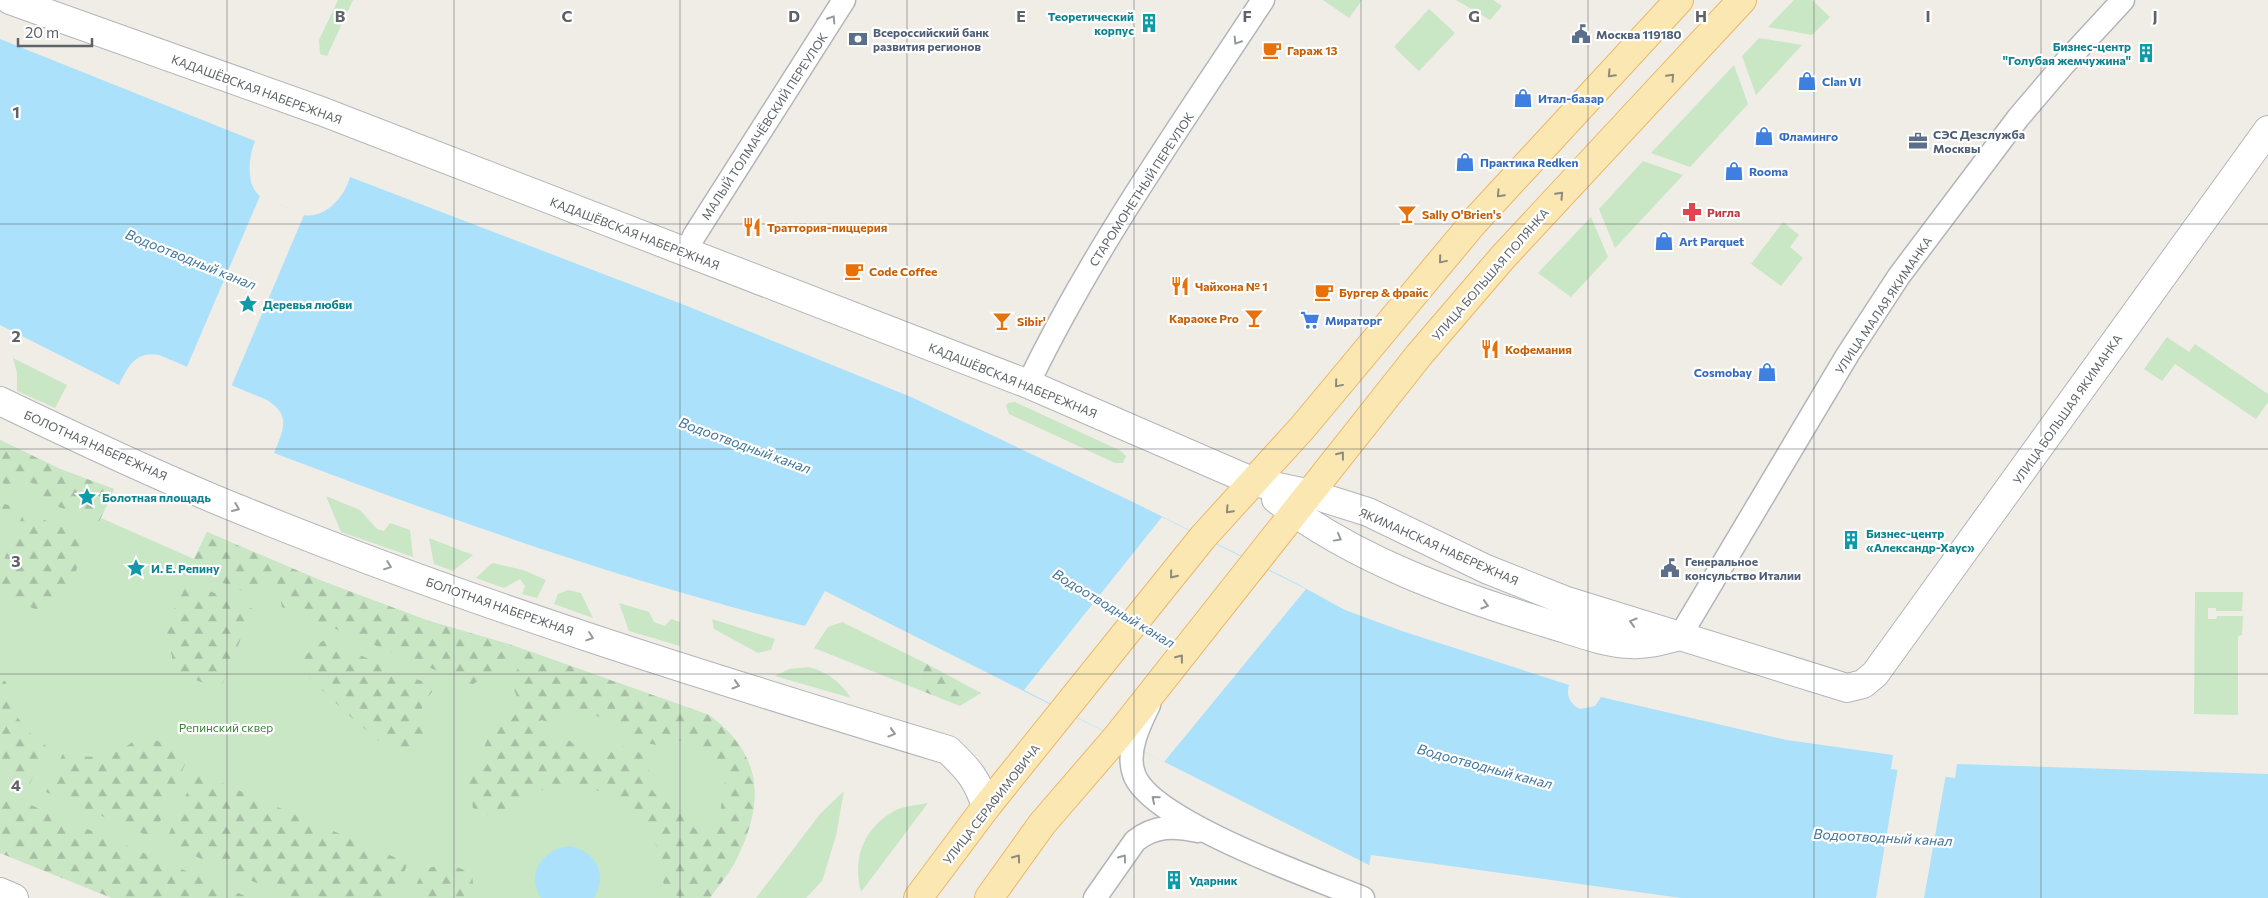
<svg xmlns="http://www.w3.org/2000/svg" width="2268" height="898" font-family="Commissioner,sans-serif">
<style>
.green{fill:#c9e6c5}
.forest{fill:url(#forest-firs);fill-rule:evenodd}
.water{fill:#ace1fb}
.pier{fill:#f0ede7}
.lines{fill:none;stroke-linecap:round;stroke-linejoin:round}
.minor-casing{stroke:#b2b5b9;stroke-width:25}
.tertiary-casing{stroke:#b2b5b9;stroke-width:30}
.primary-casing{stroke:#ebb765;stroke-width:30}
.minor{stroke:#fff;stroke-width:22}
.tertiary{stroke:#fff;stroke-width:28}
.primary{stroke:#fbe7b1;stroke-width:28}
.oneway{stroke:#969a9c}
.oneway2{stroke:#8d8b7d}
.grid{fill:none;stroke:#5e6367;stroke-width:1;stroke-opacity:0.55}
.labels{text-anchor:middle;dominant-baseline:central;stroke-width:4.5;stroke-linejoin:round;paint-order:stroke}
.culture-label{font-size:12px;font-weight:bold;fill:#0d838f;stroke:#fff;text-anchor:start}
.service-label{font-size:12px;font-weight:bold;fill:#4e5e75;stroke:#fff;text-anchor:start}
.food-label{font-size:12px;font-weight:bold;fill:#c56008;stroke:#fff;text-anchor:start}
.shop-label{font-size:12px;font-weight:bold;fill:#366cbe;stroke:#fff;text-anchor:start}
.street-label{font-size:12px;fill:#5e6367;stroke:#fff}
.health-label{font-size:12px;font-weight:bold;fill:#be3a42;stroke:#fff;text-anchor:start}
.park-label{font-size:12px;fill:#3e8339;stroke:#fff}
.water-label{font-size:14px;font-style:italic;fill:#42779c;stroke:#fff}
.grid-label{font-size:16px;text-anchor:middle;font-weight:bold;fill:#5e6367;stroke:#fff;stroke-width:4.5;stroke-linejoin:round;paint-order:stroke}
</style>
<defs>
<pattern id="forest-firs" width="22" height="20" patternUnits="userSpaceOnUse" patternTransform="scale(1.25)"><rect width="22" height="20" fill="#c9e6c5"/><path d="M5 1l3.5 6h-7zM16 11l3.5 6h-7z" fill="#a6bea4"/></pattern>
</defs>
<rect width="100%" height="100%" fill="#f0ede7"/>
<g class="green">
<path d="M338 0H353L327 56 320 54 319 40Z"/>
<path d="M1323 0H1362L1349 18Z"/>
<path d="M1456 0H1493L1502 6 1490 20Z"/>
<path d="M1794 0H1812L1830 17 1812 35 1768 27Z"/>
<path d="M1429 9 1455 33 1419 71 1394 47Z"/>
<path d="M1759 38 1802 45 1756 95 1742 56Z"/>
<path d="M1734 65 1748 104 1690 167 1651 153Z"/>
<path d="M1643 161 1683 175 1615 248 1599 209Z"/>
<path d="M1591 217 1608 257 1571 297 1538 273Z"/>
<path d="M1783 222 1799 235 1790 247 1803 258 1781 286 1751 264Z"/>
<path d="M2167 337 2189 352 2195 344 2268 394V402L2256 419 2175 364 2162 381 2144 369Z"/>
<path d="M13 358 67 385 55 408 17 391V373Z"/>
<path d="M1015 402 1121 451 1126 456 1123 463H1115L1009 414 1006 406 1008 403Z"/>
<path d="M0 440 60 469 114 489 101 518 194 559 207 532 322 581 429 621 512 645 709 715C763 755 765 802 736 860 729 874 718 886 710 898H112L0 853Z"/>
<path d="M326 496 360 510 377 529 384 531 390 523 410 530 413 557 341 532Z"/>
<path d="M429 538 473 555 453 571 434 564Z"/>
<path d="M492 563 523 570 546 580 537 598 522 594 525 586 520 579 504 588 476 578Z"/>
<path d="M568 590 581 593 593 618 554 604 558 594Z"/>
<path d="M2195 592H2243L2242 611H2216V608H2208V619H2216L2217 616H2243L2242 635 2238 636V715L2194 714Z"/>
<path d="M619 603 649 612 654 622 665 626 671 619 680 622V646L629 631Z"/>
<path d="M712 619 775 639 771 650 758 653 714 629Z"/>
<path d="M842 622 925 663 917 689 814 648 828 627Z"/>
<path d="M809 667C829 673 839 681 851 698L775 676 789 669Z"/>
<path d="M844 791 836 836 822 881 806 898H756L820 814Z"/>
<path d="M928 803 861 892C852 859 863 829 894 811 903 806 918 805 928 803Z"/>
</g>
<g class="forest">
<path d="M0 440 60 469 114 489 99 522 43 501C44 490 37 482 25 482L14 488 0 482Z"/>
<path d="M0 502 13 507 0 536Z"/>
<path d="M24 512 90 538 65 596 48 602 37 610 0 594V569Z"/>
<path d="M207 532 322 581 429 621 512 645 498 677H484L472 685 282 607C279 587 261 582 245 592L189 569Z"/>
<path d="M188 582 253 609 220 690 172 670V656L164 629Z"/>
<path d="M324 640 431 685 432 692 422 705 423 743C416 748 412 753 403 754 386 754 316 684 301 669 301 655 314 648 324 640Z"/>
<path d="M525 650 709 715C763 755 765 802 736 860 729 874 718 886 710 898H681L664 889C662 868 660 851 651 833 628 786 563 775 520 799 511 803 503 812 496 818L473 808 471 795 466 790 492 729C516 726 525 704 511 685ZM571 706 625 727 639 739 651 744 657 745 682 740 695 742 718 763 725 781 720 814 714 826 695 829C690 822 684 813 677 808 671 804 662 801 657 796 637 775 666 758 623 746L612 751 601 766 565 737 541 741 535 737 531 724 542 720 555 725 565 708Z"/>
<path d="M925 663 981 693 960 706 917 689Z"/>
<path d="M0 679 6 682C7 709 25 731 46 746L30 784 0 771Z"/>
<path d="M142 734 189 755 153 838 46 792 63 753C94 761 118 757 142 734Z"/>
<path d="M196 772 408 863 393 898H291L165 843Z"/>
<path d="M0 792 250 898H112L0 853Z"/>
<path d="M441 861 472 873 474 898H410L424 869 437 866Z"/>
</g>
<g class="water">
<path d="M0 39 255 141C249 156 245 184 260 196 265 200 275 203 281 205 288 208 296 213 303 215 326 219 345 196 350 177L687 306 911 397 1133 502 1294 582 1345 610 1402 631 1569 685C1566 696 1570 704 1580 709L1595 706 1601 697 1787 740 1893 755 1891 769 1955 778 1957 764 2268 774V898H1681L1371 855 1369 865 825 591 805 626C624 581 448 519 274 453 283 430 292 416 267 400L159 355C136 351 128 366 119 385L0 325Z"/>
<path d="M570 846C596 852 608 874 594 898H541C525 873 544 848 570 846Z"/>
</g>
<g class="pier">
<path d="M260 196 304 215 231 387 186 369Z"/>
<path d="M1162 517 1306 589 1164 762 1024 690Z"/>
<path d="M1898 767 1946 774 1924 898H1876Z"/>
</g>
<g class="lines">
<g class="minor-casing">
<g id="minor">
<path d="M686 253 694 236 844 0"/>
<path d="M1028 384C1093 249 1181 125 1263 0"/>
<path d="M1680 636 1848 354 1899 276 2018 118 2064 64 2123 0"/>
<path d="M1149 705C1139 725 1126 752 1134 774 1150 821 1316 879 1363 898"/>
<path d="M1095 898 1135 841C1155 825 1174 826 1198 831"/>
</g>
</g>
<g class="tertiary-casing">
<g id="tertiary">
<path d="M10 0 321 111 1028 384 1254 482 1311 494 1368 512 1486 569 1564 600 1847 688 1863 684 1875 674 2268 130"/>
<path d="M0 401C79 439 159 477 241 510 471 604 710 678 948 750 968 769 978 780 986 807"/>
<path d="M1276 499C1355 560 1456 596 1550 624 1574 631 1606 644 1631 644 1647 645 1661 641 1676 637"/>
<path d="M0 892 14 898"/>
</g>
</g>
<g class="primary-casing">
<g id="primary">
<path d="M918 898 986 807 1203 537 1303 427 1474 222 1679 0"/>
<path d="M989 898 1042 824 1117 737 1419 355 1503 257 1742 0"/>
</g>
</g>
<use href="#minor" class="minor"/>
<use href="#tertiary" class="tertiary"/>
<use href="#primary" class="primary"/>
</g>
<defs><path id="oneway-chevron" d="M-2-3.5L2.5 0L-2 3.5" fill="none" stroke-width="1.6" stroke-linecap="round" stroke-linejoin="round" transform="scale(1.25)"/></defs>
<g class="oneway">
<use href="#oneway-chevron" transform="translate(832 19) rotate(-57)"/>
<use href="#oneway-chevron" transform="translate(1237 41) rotate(123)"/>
<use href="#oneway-chevron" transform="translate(236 508) rotate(23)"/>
<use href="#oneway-chevron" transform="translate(1338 538) rotate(29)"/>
<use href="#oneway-chevron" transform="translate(388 566) rotate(21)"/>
<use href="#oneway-chevron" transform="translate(1485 605) rotate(17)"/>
<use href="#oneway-chevron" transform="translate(1633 622) rotate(-163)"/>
<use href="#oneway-chevron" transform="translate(590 637) rotate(19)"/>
<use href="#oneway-chevron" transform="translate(736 685) rotate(17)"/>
<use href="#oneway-chevron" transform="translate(892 733) rotate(17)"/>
<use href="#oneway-chevron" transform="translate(1155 799) rotate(-140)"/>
<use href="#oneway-chevron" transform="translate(1123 858) rotate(-54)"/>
</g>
<g class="oneway2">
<use href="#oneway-chevron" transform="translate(1611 74) rotate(133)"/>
<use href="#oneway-chevron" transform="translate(1671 77) rotate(-47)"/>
<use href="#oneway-chevron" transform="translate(1500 194) rotate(133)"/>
<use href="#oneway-chevron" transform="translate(1560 195) rotate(-47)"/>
<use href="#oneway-chevron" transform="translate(1442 260) rotate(130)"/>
<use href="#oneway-chevron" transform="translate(1338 384) rotate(130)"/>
<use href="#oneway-chevron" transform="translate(1341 455) rotate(-52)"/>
<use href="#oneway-chevron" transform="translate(1229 510) rotate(133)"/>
<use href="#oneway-chevron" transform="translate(1173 575) rotate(129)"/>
<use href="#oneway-chevron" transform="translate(1180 658) rotate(-52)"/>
<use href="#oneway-chevron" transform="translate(1017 858) rotate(-54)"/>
</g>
<path class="grid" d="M227 0V898M454 0V898M680 0V898M907 0V898M1134 0V898M1361 0V898M1588 0V898M1814 0V898M2041 0V898M0 224H2268M0 449H2268M0 674H2268"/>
<defs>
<g id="building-bare" transform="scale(1.5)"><path d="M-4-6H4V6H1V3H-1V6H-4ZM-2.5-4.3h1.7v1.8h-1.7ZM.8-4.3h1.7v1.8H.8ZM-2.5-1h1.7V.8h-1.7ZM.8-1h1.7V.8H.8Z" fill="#0f9aa8" stroke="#fff" stroke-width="2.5" paint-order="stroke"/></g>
<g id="civic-bare" transform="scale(1.5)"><path d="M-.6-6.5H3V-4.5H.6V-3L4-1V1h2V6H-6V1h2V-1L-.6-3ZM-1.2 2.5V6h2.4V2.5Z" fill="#5c6f8a" stroke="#fff" stroke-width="2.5" paint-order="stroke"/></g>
<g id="bank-bare" transform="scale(1.5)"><path d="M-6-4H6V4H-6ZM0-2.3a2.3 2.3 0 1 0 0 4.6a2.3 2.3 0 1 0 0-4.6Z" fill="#5c6f8a" stroke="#fff" stroke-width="2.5" paint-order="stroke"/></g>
<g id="cafe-bare" transform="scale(1.5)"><path d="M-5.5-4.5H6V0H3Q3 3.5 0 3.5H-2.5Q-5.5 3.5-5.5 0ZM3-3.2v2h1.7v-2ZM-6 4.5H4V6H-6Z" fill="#e8710a" stroke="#fff" stroke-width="2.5" paint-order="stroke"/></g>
<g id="shop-bare" transform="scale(1.5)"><path d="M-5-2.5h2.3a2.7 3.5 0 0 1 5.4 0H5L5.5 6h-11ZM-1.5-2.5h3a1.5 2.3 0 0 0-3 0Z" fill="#3f7fe0" stroke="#fff" stroke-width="2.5" paint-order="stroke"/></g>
<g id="office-bare" transform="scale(1.5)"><path d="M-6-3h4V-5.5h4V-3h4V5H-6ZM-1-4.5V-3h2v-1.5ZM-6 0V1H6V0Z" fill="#5c6f8a" stroke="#fff" stroke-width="2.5" paint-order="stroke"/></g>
<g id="pharmacy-bare" transform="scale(1.5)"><path d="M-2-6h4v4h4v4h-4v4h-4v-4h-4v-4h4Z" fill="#e0444e" stroke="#fff" stroke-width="2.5" paint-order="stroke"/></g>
<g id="bar-bare" transform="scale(1.5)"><path d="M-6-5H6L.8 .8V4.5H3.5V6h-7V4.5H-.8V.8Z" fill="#e8710a" stroke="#fff" stroke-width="2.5" paint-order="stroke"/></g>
<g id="restaurant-bare" transform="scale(1.5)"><path d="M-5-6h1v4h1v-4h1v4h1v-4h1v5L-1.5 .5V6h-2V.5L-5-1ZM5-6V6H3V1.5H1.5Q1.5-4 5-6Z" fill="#e8710a" stroke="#fff" stroke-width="2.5" paint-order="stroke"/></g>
<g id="sight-bare" transform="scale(1.5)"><path d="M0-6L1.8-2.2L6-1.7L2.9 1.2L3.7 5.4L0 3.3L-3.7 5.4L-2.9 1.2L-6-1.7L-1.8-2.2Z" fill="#0f9aa8" stroke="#fff" stroke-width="2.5" paint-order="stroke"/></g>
<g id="supermarket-bare" transform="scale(1.5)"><path d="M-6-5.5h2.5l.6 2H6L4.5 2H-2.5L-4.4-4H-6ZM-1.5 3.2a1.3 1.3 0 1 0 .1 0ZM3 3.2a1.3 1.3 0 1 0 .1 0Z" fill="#3f7fe0" stroke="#fff" stroke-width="2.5" paint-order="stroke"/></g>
</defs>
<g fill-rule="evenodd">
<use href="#building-bare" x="1149" y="23"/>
<use href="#civic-bare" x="1581" y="34"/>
<use href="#bank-bare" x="858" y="39"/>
<use href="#cafe-bare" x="1272" y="50"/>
<use href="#building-bare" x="2146" y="53"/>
<use href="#shop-bare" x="1807" y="81"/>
<use href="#shop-bare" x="1523" y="98"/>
<use href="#shop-bare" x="1764" y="136"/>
<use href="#office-bare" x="1918" y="141"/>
<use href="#shop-bare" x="1465" y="162"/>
<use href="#shop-bare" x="1734" y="171"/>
<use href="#pharmacy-bare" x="1692" y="212"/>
<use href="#bar-bare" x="1407" y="214"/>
<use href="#restaurant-bare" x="752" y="227"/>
<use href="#shop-bare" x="1664" y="241"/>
<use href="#cafe-bare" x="854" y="271"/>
<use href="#restaurant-bare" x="1180" y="286"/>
<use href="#cafe-bare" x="1324" y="292"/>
<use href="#sight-bare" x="248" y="304"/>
<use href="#bar-bare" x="1254" y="318"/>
<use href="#supermarket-bare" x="1310" y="320"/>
<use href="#bar-bare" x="1002" y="321"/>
<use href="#restaurant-bare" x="1490" y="349"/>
<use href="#shop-bare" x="1767" y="372"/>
<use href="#sight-bare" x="87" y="497"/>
<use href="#building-bare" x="1851" y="540"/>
<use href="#sight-bare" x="136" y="568"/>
<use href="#civic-bare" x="1670" y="568"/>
<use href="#building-bare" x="1174" y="880"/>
</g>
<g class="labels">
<g class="culture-label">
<text x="1134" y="16" text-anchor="end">Теоретический<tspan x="1134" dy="14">корпус</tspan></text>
<text x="2131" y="46" text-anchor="end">Бизнес-центр<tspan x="2131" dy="14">"Голубая жемчужина"</tspan></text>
<text x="263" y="304">Деревья любви</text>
<text x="102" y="497">Болотная площадь</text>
<text x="1866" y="533">Бизнес-центр<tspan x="1866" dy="14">«Александр-Хаус»</tspan></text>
<text x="151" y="568">И. Е. Репину</text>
<text x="1189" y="880">Ударник</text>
</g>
<g class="service-label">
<text x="873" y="32">Всероссийский банк<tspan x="873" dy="14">развития регионов</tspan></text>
<text x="1596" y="34">Москва 119180</text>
<text x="1933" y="134">СЭС Дезслужба<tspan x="1933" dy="14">Москвы</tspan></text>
<text x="1685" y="561">Генеральное<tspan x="1685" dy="14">консульство Италии</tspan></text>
</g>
<g class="food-label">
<text x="1287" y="50">Гараж 13</text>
<text x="1422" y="214">Sally O'Brien's</text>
<text x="767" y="227">Траттория-пиццерия</text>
<text x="869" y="271">Code Coffee</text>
<text x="1195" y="286">Чайхона № 1</text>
<text x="1339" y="292">Бургер &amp; фрайс</text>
<text x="1239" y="318" text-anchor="end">Караоке Pro</text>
<text x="1017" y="321">Sibir'</text>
<text x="1505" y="349">Кофемания</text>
</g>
<g class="shop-label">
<text x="1822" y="81">Clan VI</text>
<text x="1538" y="98">Итал-базар</text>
<text x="1779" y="136">Фламинго</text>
<text x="1480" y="162">Практика Redken</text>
<text x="1749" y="171">Rooma</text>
<text x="1679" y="241">Art Parquet</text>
<text x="1325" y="320">Мираторг</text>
<text x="1752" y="372" text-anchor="end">Cosmobay</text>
</g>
<g class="street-label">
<text transform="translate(257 89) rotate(20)">КАДАШЁВСКАЯ НАБЕРЕЖНАЯ</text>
<text transform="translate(764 126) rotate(-57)">МАЛЫЙ ТОЛМАЧЁВСКИЙ ПЕРЕУЛОК</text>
<text transform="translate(1141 189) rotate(-57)">СТАРОМОНЕТНЫЙ ПЕРЕУЛОК</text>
<text transform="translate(635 233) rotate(21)">КАДАШЁВСКАЯ НАБЕРЕЖНАЯ</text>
<text transform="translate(1490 274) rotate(-49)">УЛИЦА БОЛЬШАЯ ПОЛЯНКА</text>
<text transform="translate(1883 305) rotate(-56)">УЛИЦА МАЛАЯ ЯКИМАНКА</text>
<text transform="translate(1013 380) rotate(22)">КАДАШЁВСКАЯ НАБЕРЕЖНАЯ</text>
<text transform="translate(2067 409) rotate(-55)">УЛИЦА БОЛЬШАЯ ЯКИМАНКА</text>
<text transform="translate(96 445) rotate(24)">БОЛОТНАЯ НАБЕРЕЖНАЯ</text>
<text transform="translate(1439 546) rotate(24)">ЯКИМАНСКАЯ НАБЕРЕЖНАЯ</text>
<text transform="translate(500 606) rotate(19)">БОЛОТНАЯ НАБЕРЕЖНАЯ</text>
<text transform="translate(991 804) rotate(-52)">УЛИЦА СЕРАФИМОВИЧА</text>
</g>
<g class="health-label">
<text x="1707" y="212">Ригла</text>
</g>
<g class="park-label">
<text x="226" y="727">Репинский сквер</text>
</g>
<g class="water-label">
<text transform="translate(191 259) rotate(22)">Водоотводный канал</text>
<text transform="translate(745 445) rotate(20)">Водоотводный канал</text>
<text transform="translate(1114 608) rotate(31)">Водоотводный канал</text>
<text transform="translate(1485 766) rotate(15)">Водоотводный канал</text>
<text transform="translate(1883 837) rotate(3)">Водоотводный канал</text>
</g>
</g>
<g class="grid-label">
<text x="340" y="22">B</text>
<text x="567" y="22">C</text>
<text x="794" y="22">D</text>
<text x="1021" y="22">E</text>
<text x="1247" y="22">F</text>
<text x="1474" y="22">G</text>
<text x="1701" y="22">H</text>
<text x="1928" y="22">I</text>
<text x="2155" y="22">J</text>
<text x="16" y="118">1</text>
<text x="16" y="342">2</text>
<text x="16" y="567">3</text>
<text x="16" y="791">4</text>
</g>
<path d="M18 38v8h74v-8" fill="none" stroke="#5e6367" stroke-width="2.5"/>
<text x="25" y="38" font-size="15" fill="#5e6367" stroke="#ffffff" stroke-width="4" paint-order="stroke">20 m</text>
</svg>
